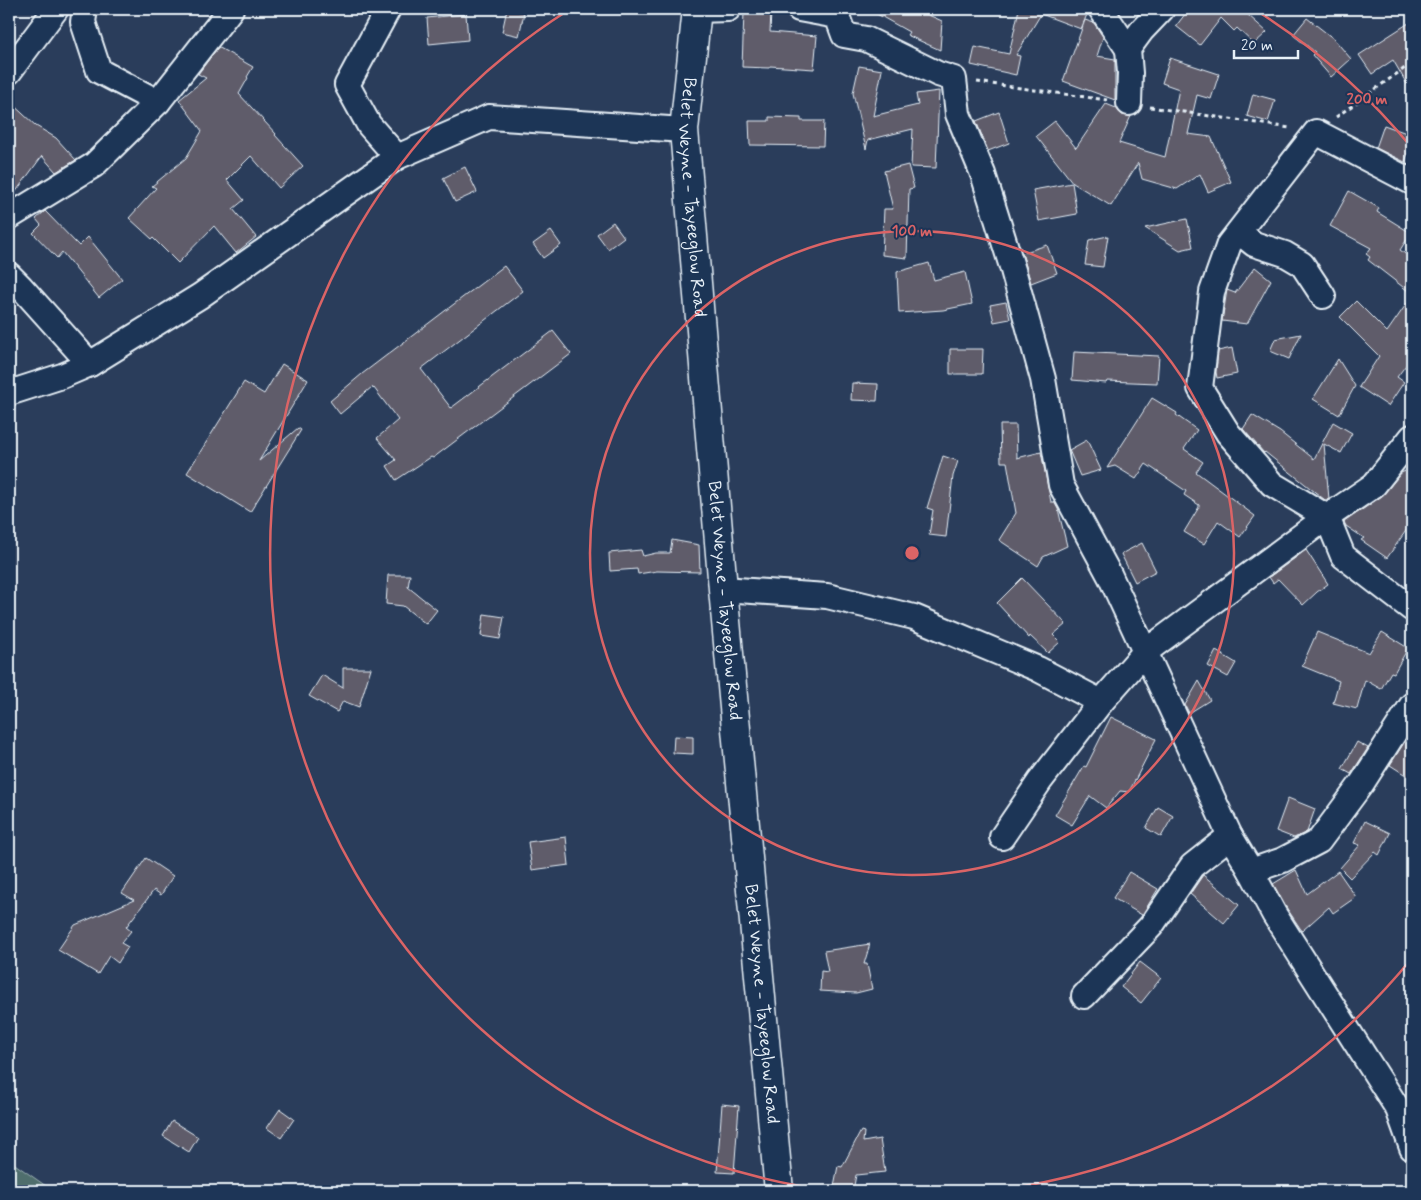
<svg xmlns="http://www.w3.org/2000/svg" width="1421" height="1200" font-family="Mynerve,sans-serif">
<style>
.green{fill:#4f6e6d;stroke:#9cb0b2}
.building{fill:#5f5b6b;stroke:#e8f1f8}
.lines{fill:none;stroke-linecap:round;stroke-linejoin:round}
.minor-casing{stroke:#e8f1f8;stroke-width:28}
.major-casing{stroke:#e8f1f8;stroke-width:31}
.path{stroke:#e8f1f8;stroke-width:3;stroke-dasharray:4 4;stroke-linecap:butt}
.minor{stroke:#1d3557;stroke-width:24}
.major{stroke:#1d3557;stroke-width:28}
.ring{fill:none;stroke:#db6466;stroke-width:2.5}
.labels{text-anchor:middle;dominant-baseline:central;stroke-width:4;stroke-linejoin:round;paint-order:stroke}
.street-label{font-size:18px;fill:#e8f1f8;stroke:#1d3557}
.centre{fill:#db6466;stroke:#1d3557;stroke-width:2.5}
.ring-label{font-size:15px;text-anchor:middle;font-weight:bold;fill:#db6466;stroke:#1d3557;stroke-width:4;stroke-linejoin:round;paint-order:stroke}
</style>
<rect width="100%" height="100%" fill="#2a3d5b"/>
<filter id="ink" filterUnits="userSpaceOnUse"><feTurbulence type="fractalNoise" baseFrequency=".02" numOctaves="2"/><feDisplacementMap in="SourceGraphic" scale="10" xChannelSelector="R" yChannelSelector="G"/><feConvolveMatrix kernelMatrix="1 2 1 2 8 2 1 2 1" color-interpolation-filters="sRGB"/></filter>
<g filter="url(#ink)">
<path class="green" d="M9 1160 53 1191H9Z"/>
<g class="building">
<path d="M507 9 524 13 519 36 502 32Z"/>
<path d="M868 9H915L942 21 940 50 907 35 909 32Z"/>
<path d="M1019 9H1087L1088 12 1081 29 1041 14 1016 55 1020 56 1016 75 971 65 975 47 1009 54Z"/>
<path d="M1189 9H1255L1248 15 1267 32 1254 44 1237 28 1234 31 1221 18 1200 45 1176 26Z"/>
<path d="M744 12H771L770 32 817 36 814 69 770 66 769 68 742 67Z"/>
<path d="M466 14 468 40 429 44 427 18Z"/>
<path d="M1307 18 1334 39 1351 59 1331 77 1312 55 1315 52 1293 35Z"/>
<path d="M1085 20 1094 23 1103 37 1097 56 1115 59V100L1063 81Z"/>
<path d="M1412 21V93L1393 60 1372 74 1359 55Z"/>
<path d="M218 47 253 67 247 77 248 78 239 94 276 134 275 135 303 166 279 188 251 156 227 180 244 200 233 209 256 237 236 253 214 226 178 263 153 238 152 239 129 218 156 188 152 186 186 158 202 131 179 100 206 78 198 74Z"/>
<path d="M1170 58 1219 74 1211 99 1197 95 1188 134 1211 137 1231 182 1208 192 1200 174 1177 189 1142 179 1138 163 1111 206 1073 183 1036 136 1055 121 1076 148 1106 104 1116 108 1122 115 1131 116 1119 143 1165 157 1179 89 1162 83Z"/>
<path d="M859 66 882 70 873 116 918 105 916 94 939 91 936 168 911 167 913 129 868 140 866 149 853 93Z"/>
<path d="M1253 94 1275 100 1268 122 1247 116Z"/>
<path d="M9 101 36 126 56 138 76 160 56 172 42 156 9 201Z"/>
<path d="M999 112 1009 143 988 151 976 121Z"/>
<path d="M769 117 801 118V121H824L823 146 750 145 749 121H769Z"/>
<path d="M1384 125 1412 135V142L1405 162 1376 148Z"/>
<path d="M908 165 914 188 909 189 907 258 882 255 884 209H893L884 171Z"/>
<path d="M465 167 477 192 455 202 443 178Z"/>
<path d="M1072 183 1077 214 1039 221 1033 190Z"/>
<path d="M1349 191 1379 208 1377 212 1411 233 1400 250 1412 259V294L1368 260 1370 257 1366 254 1371 248 1330 226Z"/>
<path d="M45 211 79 246 88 237 122 279 99 298 62 252 57 258 33 233 41 225 36 219Z"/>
<path d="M1187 219 1193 247 1180 250 1145 228Z"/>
<path d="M613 222 624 237 608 249 597 234Z"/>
<path d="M551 231 561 245 543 258 533 244Z"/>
<path d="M1108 236 1103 267 1085 265 1089 240Z"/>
<path d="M1047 245 1057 273 1031 283 1022 253Z"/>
<path d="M929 263 934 280 965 272 972 304 943 310 899 313 897 272Z"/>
<path d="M504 266 523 291 421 369 451 408 553 331 571 354 433 458 431 457 396 480 387 466 396 460 377 438 398 420 374 388 373 389 372 387 340 414 330 401 362 374Z"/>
<path d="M1255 267 1271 280 1247 324 1222 321 1227 290 1235 293Z"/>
<path d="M1412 296V357L1397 377 1404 382 1388 406 1359 387 1379 356 1340 317 1356 301 1387 332Z"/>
<path d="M1006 302 1010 319 994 322 990 305Z"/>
<path d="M1301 334 1289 359 1270 351 1275 339Z"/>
<path d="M1232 348 1237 374 1217 378 1216 372 1218 351Z"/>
<path d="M950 349H983L982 374H950Z"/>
<path d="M1074 352 1159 356 1157 383 1107 381 1106 383 1072 380Z"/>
<path d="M1338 359 1355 386 1339 415 1313 399Z"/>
<path d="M282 364 308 380 259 461 298 428 301 430 250 512 187 473 244 382 264 394Z"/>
<path d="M852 383 878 384 877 401 851 400Z"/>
<path d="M1152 398 1177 413 1176 415 1197 430 1184 449 1203 462 1196 472 1255 516 1240 537 1218 521 1204 544 1184 532 1199 507V505L1184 495 1186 491 1146 464 1136 479 1115 466 1107 468Z"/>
<path d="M1252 415 1280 432 1314 459 1333 422 1352 433 1341 453 1324 444 1329 499 1325 500 1265 452 1264 453 1243 429Z"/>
<path d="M1000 425H1016L1017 458 1041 452 1051 502H1054L1058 509 1067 546 1043 557 1038 566 999 540 1016 513 1007 462H1001Z"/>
<path d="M1087 440 1101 470 1080 476 1069 450Z"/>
<path d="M943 456 958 461 953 476 946 537 929 535 933 510 927 508Z"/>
<path d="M1412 468V522L1387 558 1361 540 1364 538 1346 526 1344 522 1382 496 1401 473Z"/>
<path d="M672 540 699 545 700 572 657 571 638 574 637 569 610 571 609 553 641 550 643 556 656 553H670Z"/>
<path d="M1142 543 1156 571 1135 582 1121 554Z"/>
<path d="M1306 550 1328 584 1317 592 1303 605 1278 579 1273 583 1269 577Z"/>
<path d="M388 575H410L408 587 437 610 426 624 403 606 386 604Z"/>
<path d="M1022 578 1066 624 1053 635 1060 642 1048 653 1030 636 1029 638 997 603Z"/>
<path d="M484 614 504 617 500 639 481 636Z"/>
<path d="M1317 632 1369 653 1382 632 1408 648 1394 673 1391 672 1381 689 1365 680 1357 709 1333 703 1339 681 1302 666Z"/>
<path d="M1216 651 1236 663 1228 677 1208 666Z"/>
<path d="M343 668H371L359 707 343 701 337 712 309 696 322 675 343 688Z"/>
<path d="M1199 681 1210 700 1189 713 1185 705Z"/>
<path d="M1111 717 1156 739 1129 792 1120 791 1106 808 1090 796 1072 825 1055 815 1084 766 1086 767Z"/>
<path d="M1412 730V779L1390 765Z"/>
<path d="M674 736 693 737V754L673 753Z"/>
<path d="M1357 742 1368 748 1351 774 1342 769Z"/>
<path d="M1288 798 1315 809 1307 832 1294 838 1276 831Z"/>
<path d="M1158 807 1173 816 1161 837 1146 828Z"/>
<path d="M1365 821 1390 833 1379 855 1375 852 1350 878 1340 868 1360 845 1354 843Z"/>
<path d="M566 837 569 865 532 870 528 842Z"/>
<path d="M146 858 173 876 161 895 154 890 126 927 131 931 121 943 128 947 118 963 109 956 98 974 58 950 75 925 134 900 122 893Z"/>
<path d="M1296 870 1307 894 1338 871 1356 897 1333 913 1329 907 1302 931 1286 907 1273 884Z"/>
<path d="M1129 872 1158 889 1142 915 1113 898Z"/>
<path d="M1203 875 1239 905 1224 923 1190 894Z"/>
<path d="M870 944 864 964H867L872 989 856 993 820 991 821 971 828 972 824 951Z"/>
<path d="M1140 962 1161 978 1141 1003 1121 987Z"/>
<path d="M722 1104 739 1106 734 1173 717 1172Z"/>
<path d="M280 1109 294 1119 281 1138 267 1128Z"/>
<path d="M172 1121 198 1137 189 1152 163 1136Z"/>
<path d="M861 1131 864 1132 863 1142 880 1139 885 1172 856 1175 853 1191H833L838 1166 842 1167Z"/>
</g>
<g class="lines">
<g class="minor-casing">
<g id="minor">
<path d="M85 9 83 22 99 71 158 102"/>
<path d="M388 9 347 85 369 125 397 157"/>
<path d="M799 9 837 16 844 35 866 39 938 74 954 79 958 114 983 174 1013 270 1043 379 1061 485 1110 576 1230 836 1251 871 1274 914 1398 1109 1412 1148"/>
<path d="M1101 9 1128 49"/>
<path d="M697 10 728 9"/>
<path d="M9 72 56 9"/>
<path d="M1129 103 1130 73 1128 49 1142 30 1162 9"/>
<path d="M1412 182 1316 132 1229 244 1212 292 1200 388 1228 433 1272 484 1327 517 1374 485 1412 437"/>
<path d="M9 217 94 165 158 102 231 9"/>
<path d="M1239 232 1254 244 1285 254 1302 264 1323 296"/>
<path d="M9 275 21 287 90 364"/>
<path d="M9 393 62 376 90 364 200 296 397 157 489 117 684 130"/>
<path d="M723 589 827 596 914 617 1038 669 1101 702"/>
<path d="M1002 837 1040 781 1101 702 1145 652 1327 517 1343 556 1412 609"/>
<path d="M1251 871 1283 860 1319 841 1362 783 1412 705"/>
<path d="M1084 996 1151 926 1192 866 1230 836"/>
</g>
</g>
<g class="major-casing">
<g id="major">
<path id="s1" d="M697 9 684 130 723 589 779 1191"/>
</g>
</g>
<g class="path">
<path d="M977 82 1107 100"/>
<path d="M1150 107 1290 128"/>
<path d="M1336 117 1412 63"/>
</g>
<use href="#minor" class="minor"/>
<use href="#major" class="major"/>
</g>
</g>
<g class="ring">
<circle cx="912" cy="553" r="322"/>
<path d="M1412 958A643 643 0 0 1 990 1191M834 1191A643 643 0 0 1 567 11M1257 11A643 643 0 0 1 1412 148"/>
</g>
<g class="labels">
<g class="street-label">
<text stroke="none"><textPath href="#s1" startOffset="189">Belet Weyne - Tayeeglow Road</textPath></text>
<text stroke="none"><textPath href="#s1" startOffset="594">Belet Weyne - Tayeeglow Road</textPath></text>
<text stroke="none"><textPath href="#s1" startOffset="999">Belet Weyne - Tayeeglow Road</textPath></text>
</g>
</g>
<circle cx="912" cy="553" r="8" class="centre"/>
<g class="ring-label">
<text x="1367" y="104">200 m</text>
<text x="912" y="236">100 m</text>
</g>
<rect width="1421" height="1200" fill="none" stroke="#1d3557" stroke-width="30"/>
<rect x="15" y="15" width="1391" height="1170" fill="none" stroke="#e8f1f8" stroke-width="2" filter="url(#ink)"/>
<path d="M1234 50v8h64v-8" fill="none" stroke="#e8f1f8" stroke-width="2.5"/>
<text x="1241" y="50" font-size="15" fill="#e8f1f8" stroke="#1d3557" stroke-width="4" paint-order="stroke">20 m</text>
</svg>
